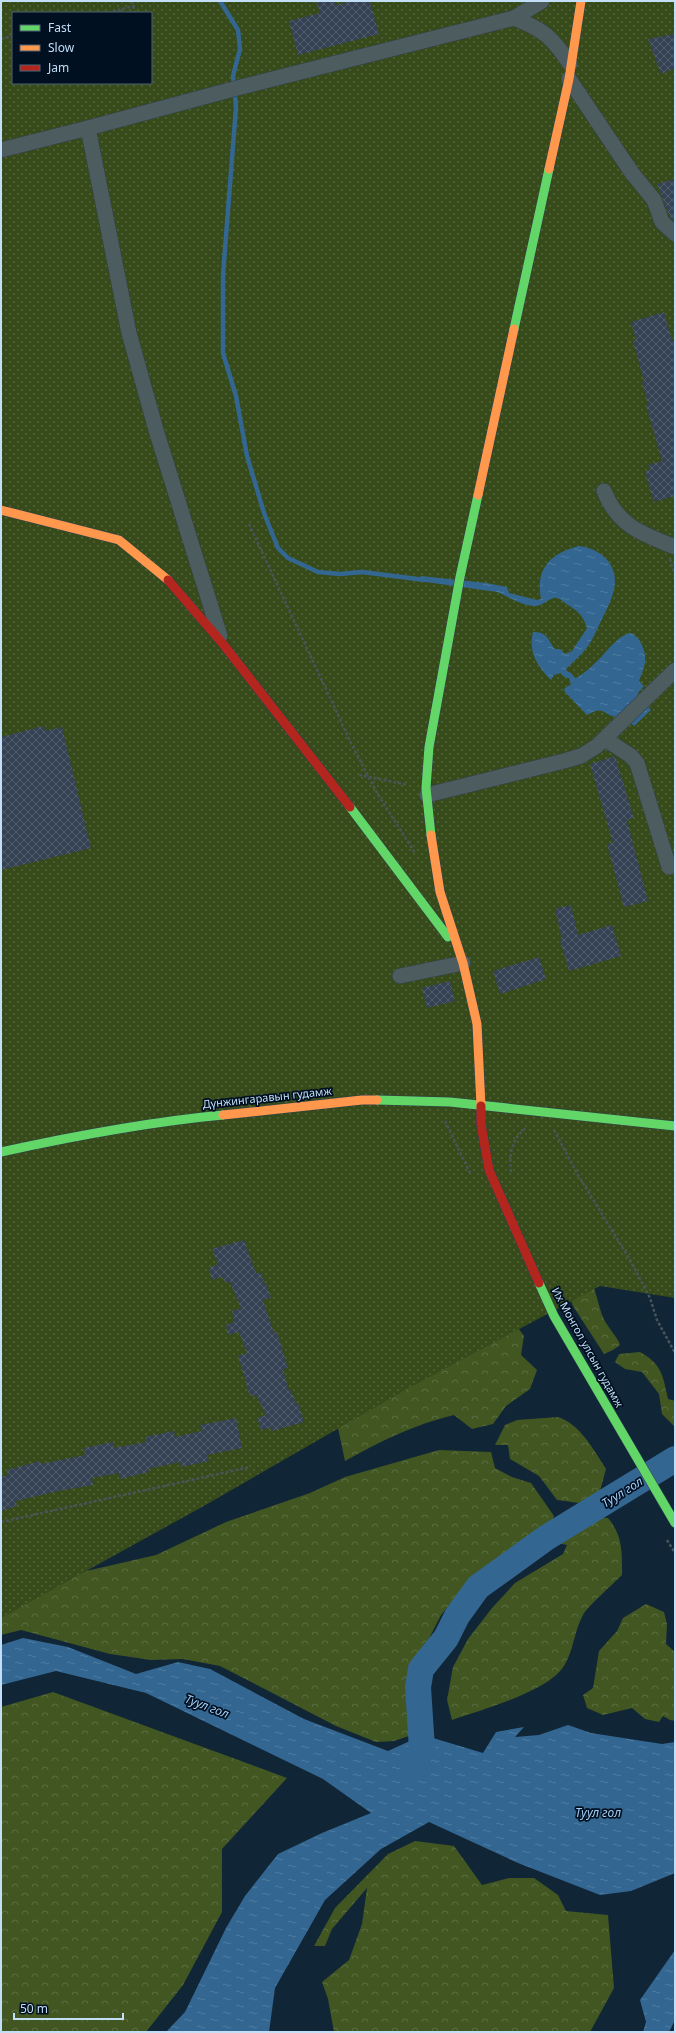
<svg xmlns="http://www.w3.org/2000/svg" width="676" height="2033" font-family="'Noto Sans',sans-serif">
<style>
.forest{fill:url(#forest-crowns)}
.park{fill:url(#park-dots);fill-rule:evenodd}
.water{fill:url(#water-ripples)}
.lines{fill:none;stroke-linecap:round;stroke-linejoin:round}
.stream{stroke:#336792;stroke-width:4.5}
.river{stroke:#336792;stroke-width:26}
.building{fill:url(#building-cross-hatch)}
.street-casing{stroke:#304252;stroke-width:16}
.fast-casing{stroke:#304252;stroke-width:10}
.slow-casing{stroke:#304252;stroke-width:10}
.jam-casing{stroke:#304252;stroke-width:10}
.path{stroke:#47555a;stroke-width:2.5;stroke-dasharray:3 2;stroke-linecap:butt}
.street{stroke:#4d5c5f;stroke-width:15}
.fast{stroke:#63d668;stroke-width:9}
.slow{stroke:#ff974d;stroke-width:9}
.jam{stroke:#b3261e;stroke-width:9}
.labels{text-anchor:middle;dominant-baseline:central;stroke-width:3.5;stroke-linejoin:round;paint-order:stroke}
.street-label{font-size:11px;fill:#c3dff7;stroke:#001020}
.water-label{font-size:12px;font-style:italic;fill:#a2cff7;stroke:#001020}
</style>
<defs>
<pattern id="forest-crowns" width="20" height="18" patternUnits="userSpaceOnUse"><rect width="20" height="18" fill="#415621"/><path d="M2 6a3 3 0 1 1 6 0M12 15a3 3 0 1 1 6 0" fill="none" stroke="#5b6e42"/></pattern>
<pattern id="park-dots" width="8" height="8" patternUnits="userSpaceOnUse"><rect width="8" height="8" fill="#374a1a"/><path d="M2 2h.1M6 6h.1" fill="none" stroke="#52643c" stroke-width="1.8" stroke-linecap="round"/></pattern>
<pattern id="water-ripples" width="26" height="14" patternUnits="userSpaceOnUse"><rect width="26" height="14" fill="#336792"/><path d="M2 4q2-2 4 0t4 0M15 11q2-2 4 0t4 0" fill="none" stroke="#4f7ca2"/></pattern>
<pattern id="building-cross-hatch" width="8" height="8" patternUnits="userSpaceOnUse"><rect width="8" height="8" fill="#354254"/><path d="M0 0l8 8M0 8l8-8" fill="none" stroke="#515d6d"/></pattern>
</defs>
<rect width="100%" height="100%" fill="#102536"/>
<g class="forest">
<path d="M289 1199 508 1314 524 1336 521 1355 537 1370 530 1389 506 1406 493 1424 472 1429 454 1415C413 1425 381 1441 345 1461Z"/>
<path d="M564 1281 594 1288C597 1297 599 1306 602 1315 606 1326 618 1337 620 1345L613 1350 604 1354 573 1306Z"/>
<path d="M640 1352C662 1364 663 1376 668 1399L675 1401V1427L662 1414 659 1394 642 1372 625 1369 615 1362 619 1354Z"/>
<path d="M558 1417C580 1424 594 1450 606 1469L600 1491 587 1500 579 1503 557 1500 539 1476 510 1459 508 1445H495L505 1425 517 1420Z"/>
<path d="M439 1450 491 1452 495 1468 512 1477 531 1483 554 1516 551 1524 510 1553 475 1574 441 1615 409 1678 408 1711 412 1735 394 1741 376 1742 336 1726 220 1666 183 1659 151 1660 110 1654 21 1630 1 1635V1586L73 1574 156 1555 226 1522 310 1493 345 1477Z"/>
<path d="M596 1517 608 1518C623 1536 622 1553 622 1575 613 1584 587 1607 583 1615 574 1631 574 1650 564 1666 548 1692 480 1710 452 1720L447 1700 453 1667 468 1639 492 1608 515 1583 563 1554 567 1545 553 1542 559 1533Z"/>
<path d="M646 1604 664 1612 667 1624 666 1644 675 1652V1721L670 1720 663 1716 659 1722 645 1719 632 1708 603 1715 587 1708 583 1695 593 1688 599 1651 617 1631 623 1618Z"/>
<path d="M53 1692 287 1778 222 1849V1912L183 1985 146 2032H1V1707Z"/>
<path d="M415 1841 454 1846 482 1885 509 1878H534L558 1895 566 1911 608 1915 614 1988 590 2032H334L328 1999 322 1982 349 1960 362 1924 367 1888 332 1929 325 1946H314L335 1908 388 1854Z"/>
</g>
<path class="park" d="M1 1H675V1298L600 1286 407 1389 202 1507 1 1618ZM13 13H151V83H13Z"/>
<g class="water">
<path d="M579 546C597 548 615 560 615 581 615 594 607 609 601 621 596 631 592 642 585 650 579 657 572 663 565 670L571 673 575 678 578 677C584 673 590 668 595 663 606 654 615 637 630 633 640 635 647 653 645 663 644 669 641 675 639 681L644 686 637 694 651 710 634 726 620 712 616 717C602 714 604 705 587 715L565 692 564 689 571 684 569 678 564 677 561 673 554 675 551 680C537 666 528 652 533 632 548 632 547 639 555 649H560L565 654 572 651 587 628C583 614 576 610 565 603 562 601 559 597 554 598 548 599 542 606 535 606 521 606 508 596 497 592L419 581 421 576 486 583 507 587 509 593 537 600 541 599C535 568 551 553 579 546Z"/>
<path d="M23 1638 68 1647 136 1674 178 1662 210 1669 304 1719 388 1751 423 1735 483 1753 496 1732 524 1727 515 1737 539 1735 568 1725 591 1733 662 1744 675 1742V1873L631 1891 600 1895 518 1863 429 1822 381 1849 325 1900 275 1988 269 2032H166L185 2012 226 1928 245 1896 278 1854 322 1833 371 1813 323 1779 146 1693 56 1671 1 1685V1645Z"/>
<path d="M675 1950V2020L669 2032H643L646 2022 640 2000Z"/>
</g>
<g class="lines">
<path class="stream" d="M220 1 238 30 240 49 233 76 236 107 223 275V353L236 396 247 456 264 513 278 548 288 558 318 572 340 574 362 572 425 580"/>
<path class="river" d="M413 1769 422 1749 418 1687 421 1669 446 1638 457 1616 478 1587 546 1538 675 1459"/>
</g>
<g class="building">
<path d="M316 1H335L336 5 352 1H370L379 34 298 55 289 21 320 13Z"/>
<path d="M675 34V68L661 74 648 39Z"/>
<path d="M675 179V222L670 217 657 184Z"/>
<path d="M664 312 672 341 675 340V496L654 502 645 472 650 470 648 465 662 461 646 405 648 404 642 382 644 381 633 341 636 340 631 322Z"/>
<path d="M44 726 45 731 62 727 91 848 1 870V737Z"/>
<path d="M615 756 634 818 627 820 648 901 624 907 607 844 613 843 590 764Z"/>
<path d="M571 905 578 935 612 925 621 956 569 971 560 940H562L555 909Z"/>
<path d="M539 957 546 979 500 994 493 971Z"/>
<path d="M450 981 455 1001 427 1008 422 988Z"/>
<path d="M244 1240 256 1273H261L264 1282 266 1284 271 1298 263 1300 274 1333 277 1332 288 1368 283 1369 289 1391 291 1390 296 1404 298 1403 304 1422 272 1431 271 1428 261 1430 257 1418 266 1415 256 1395 250 1396 246 1385H247L238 1356 247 1353 239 1332 228 1335 226 1325 234 1322 232 1311 241 1308 230 1282H225L222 1277 212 1280 209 1268 218 1264 212 1249Z"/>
<path d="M236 1418 242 1448 207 1455 209 1461 181 1467 180 1462 148 1469 149 1472 120 1479 119 1473 92 1478 93 1485 58 1491 16 1501 17 1506 1 1511V1477L8 1475 7 1470 40 1461 41 1464 85 1455 84 1448 113 1442 114 1448 146 1442 145 1437 174 1431 175 1437 202 1431 200 1425Z"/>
</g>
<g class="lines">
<g class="street-casing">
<g id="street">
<path d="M514 18 542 1"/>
<path d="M569 79 632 173 654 200 662 222 675 234"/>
<path d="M88 128 241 87 514 18C544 30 552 37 570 64"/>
<path d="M1 150 88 128 129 333 156 430 220 636"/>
<path d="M604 491C618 526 642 534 675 547"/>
<path d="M605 739 631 756 637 763 669 867"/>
<path d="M427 795 564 761 581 756 597 746 675 670"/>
<path d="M400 976 463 963"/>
</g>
</g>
<g class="fast-casing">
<g id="fast">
<path d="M514 329 549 169"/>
<path d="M350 807 448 937"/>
<path d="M431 835 426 788 429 747 460 577 478 495"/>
<path d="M377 1100 450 1102 675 1126"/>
<path d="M1 1152C74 1136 148 1122 223 1115"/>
<path d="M539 1283 554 1316 675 1523"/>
</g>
</g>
<g class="slow-casing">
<g id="slow">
<path d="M549 169 569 79 581 1"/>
<path d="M478 495 514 329"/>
<path d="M1 510 119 540 168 580"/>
<path d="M431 835 440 892 463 963 477 1024 481 1106"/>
<path d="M223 1115 362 1100H377"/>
</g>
</g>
<g class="jam-casing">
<g id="jam">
<path d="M168 580 223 644 350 807"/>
<path d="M481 1106V1124L489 1170 539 1283"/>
</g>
</g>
<g class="path">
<path d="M132 1 135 13"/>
<path d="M108 13 133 6"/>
<path d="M1 39 13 36"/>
<path d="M249 524 351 743 377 793 415 853"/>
<path d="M670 559 675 577"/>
<path d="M359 775 408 785"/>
<path d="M445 1121 470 1173"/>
<path d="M554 1130 578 1175 629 1258 650 1298 657 1320 675 1353"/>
<path d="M511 1172C509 1156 511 1139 526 1128"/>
<path d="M1 1522 250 1467"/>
<path d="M667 1540 675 1553"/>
</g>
<use href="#street" class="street"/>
<use href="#fast" class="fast"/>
<use href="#slow" class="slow"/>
<use href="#jam" class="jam"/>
</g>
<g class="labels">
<g class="street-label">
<text transform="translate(267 1097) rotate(-6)">Дүнжингаравын гудамж</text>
<text transform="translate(588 1347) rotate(61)">Их Монгол улсын гудамж</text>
</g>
<g class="water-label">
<text transform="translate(622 1492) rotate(-32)">Туул гол</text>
<text transform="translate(207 1706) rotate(21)">Туул гол</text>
<text x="598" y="1812">Туул гол</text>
</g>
</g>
<rect width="676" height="2033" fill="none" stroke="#c3dff7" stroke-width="4"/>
<rect x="12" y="12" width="140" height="72" fill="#001020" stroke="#4e6376"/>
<rect x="20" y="25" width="20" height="6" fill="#63d668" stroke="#4e6376"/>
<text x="48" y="32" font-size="12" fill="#c3dff7">Fast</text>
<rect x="20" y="45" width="20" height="6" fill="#ff974d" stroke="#4e6376"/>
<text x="48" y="52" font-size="12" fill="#c3dff7">Slow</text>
<rect x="20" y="65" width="20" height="6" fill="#b3261e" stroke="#4e6376"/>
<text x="48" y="72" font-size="12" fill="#c3dff7">Jam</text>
<path d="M14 2013v6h109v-6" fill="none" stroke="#c3dff7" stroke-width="2"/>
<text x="20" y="2013" font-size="12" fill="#c3dff7" stroke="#001020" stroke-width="3" paint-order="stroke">50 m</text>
</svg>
